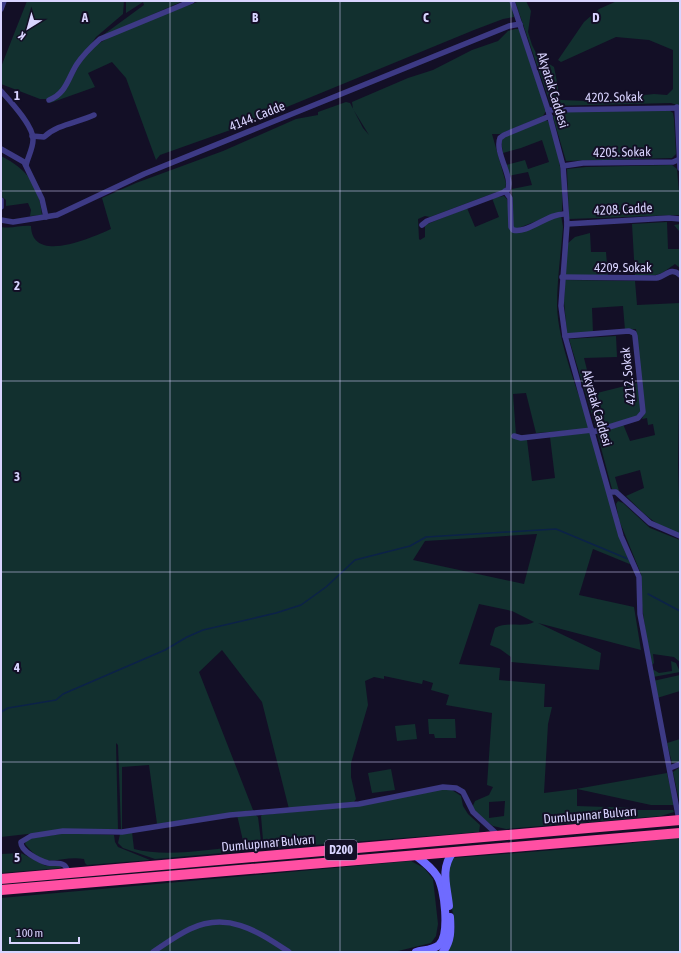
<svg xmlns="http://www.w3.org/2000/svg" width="681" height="953" font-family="'Asap Condensed',sans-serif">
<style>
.green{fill:#12302f;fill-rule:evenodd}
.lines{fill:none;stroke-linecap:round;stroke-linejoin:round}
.stream{stroke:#0c2248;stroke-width:1.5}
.street{stroke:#3d3a85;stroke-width:5.5}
.secondary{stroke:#6f6bff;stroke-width:8}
.highway{stroke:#ff4fa3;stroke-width:10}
.grid{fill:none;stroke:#d9d4ff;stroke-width:1;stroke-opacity:0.55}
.labels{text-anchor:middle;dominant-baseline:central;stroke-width:4;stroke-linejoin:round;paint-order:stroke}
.shield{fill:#130f26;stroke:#9e99be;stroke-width:1}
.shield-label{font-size:12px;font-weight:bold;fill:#d9d4ff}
.street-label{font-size:13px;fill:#d9d4ff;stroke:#130f26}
.grid-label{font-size:13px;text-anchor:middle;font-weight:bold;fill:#d9d4ff;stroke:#130f26;stroke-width:4;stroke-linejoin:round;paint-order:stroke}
</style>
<rect width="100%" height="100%" fill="#130f26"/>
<g class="green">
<path d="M27 1H124L123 14 96 37 62 88 57 94 48 99H40L1 84V67Z"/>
<path d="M126 1H183L99 38 144 5 143 2 126 13Z"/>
<path d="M200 1H510L514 17 503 19 474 30 236 128 160 155 156 160 126 78 112 62 88 73 95 87 50 103 47 102C72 95 73 66 91 50 114 29 170 13 200 1Z"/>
<path d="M515 1H526L531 11 528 32 532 45 538 57 554 67 558 87V98L561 100 586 101 654 94 667 95 673 89V50L649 40 616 37 561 62 558 60 584 22 599 9 617 1H680V106L671 103 551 106Z"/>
<path d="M515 29H519L546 111 543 116 500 134H492L506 183 505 189 430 217 425 216 418 219 419 239 420 240 425 237V225L467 208 475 227 499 217 492 198 504 196 507 199 512 231 561 215 563 227C561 252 557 280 557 306 558 343 579 393 590 429L536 433 526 393 513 394 516 435H521L527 440 532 481 555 478 550 437 590 432 632 565 593 549 579 595 634 607 641 650 538 623 601 653 599 670 511 662V657L500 649 490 645 495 628C508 621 523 628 534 622L512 611 479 604 459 664 500 668 499 680 545 684 544 707H552L548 724 544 793 576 789 667 773 674 805H651L577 789V806L636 808V810H673L674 812 661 816 506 829 493 826 482 818 472 808 475 801 489 795 493 787 487 785 492 713 446 705 449 695 431 690 433 683 423 680 422 684 384 676V679L374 677 365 681 368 705 351 763V777L356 799 354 802 289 809 262 702 222 650 199 672 253 810 157 824 149 765 122 767V829H121L118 745 116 743 118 829 63 830 1 837V227C12 229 21 225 31 226 32 265 93 237 111 229L102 198 136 183 223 151 296 119 318 115V112L346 102 350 103 363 128 369 135 353 109 352 102 408 78 433 70 472 50 498 41 508 31ZM537 534 524 584 413 560 425 541ZM505 801 504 816 489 818V802Z"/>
<path d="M669 110 673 113 674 119 676 154 672 158 566 161 553 117 556 112Z"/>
<path d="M544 120 548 121C559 150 564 181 562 211L516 229 513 227 512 189 532 185 528 172 508 176 506 165 525 160 528 169 549 162 542 140 521 148 503 153 501 141 504 137Z"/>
<path d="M1 156C27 169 39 185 42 215L30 216 31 210 28 203 6 206V200L1 196Z"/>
<path d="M672 165 677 169 680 204 679 215 569 219 567 169 586 167Z"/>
<path d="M667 222 668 249H679V231L674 225 680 224V268L675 264 662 273 656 275 635 276 632 224Z"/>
<path d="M590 233 591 252H606L608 277 564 276 567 244 575 237Z"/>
<path d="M565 280 635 281 637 305 680 303 678 465 680 534C657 528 642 512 626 496L644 488 640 470 615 477 619 491 612 489 597 433 623 424 630 441 655 435 653 424 648 425 647 418 642 419 645 412 636 329 625 330 623 306 592 308 593 333H567L564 302Z"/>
<path d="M616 336 617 357 584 358 593 394 637 383 642 412 637 417 596 428 569 339Z"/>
<path d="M618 501 623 503 650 528 680 540V662L674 657 653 654 654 663 652 665 650 663 642 606 641 574 619 520 616 504Z"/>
<path d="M671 661 676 663 680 672 653 677 652 671 654 670 659 673 672 671Z"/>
<path d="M680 675V691L657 698 653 681Z"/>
<path d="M428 719H455L456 738H435L434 734H429Z"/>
<path d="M415 724 417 739 397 741 395 726Z"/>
<path d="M680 739V762L672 763 667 743Z"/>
<path d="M680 767V805L673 772Z"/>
<path d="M391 769 395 790 372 793 368 773Z"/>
<path d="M440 789 452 790 461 796 463 806 468 814 480 825 479 832 251 850 258 847 263 840 261 816 262 815 370 804Z"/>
<path d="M254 814 258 817 261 841 245 851 155 859 123 848 118 843 120 834 132 832 134 849C164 857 213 850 244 845L237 815Z"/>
<path d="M68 833 114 835 115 842 118 847 150 860 87 865 85 863 84 859C58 855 47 872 25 844L26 841 31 838Z"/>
<path d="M680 837V952H446C466 928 444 898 446 871 446 867 450 861 453 858L617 845Z"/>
<path d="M21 853 46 866H60L61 868 1 873V854Z"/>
<path d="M411 861 424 868 433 879 438 924 436 936 431 943 394 952H1V898Z"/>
</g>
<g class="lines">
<g class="stream">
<path d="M648 594 680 611"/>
<path d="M1 712 8 708 56 700 63 694 165 650 187 637 203 630 276 613 301 605 326 587 355 560 410 546 426 537 556 529 628 559"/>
</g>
<g class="street">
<path d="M512 1 548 110 563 166 567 224 561 306 565 336 621 536 639 577 640 614 679 820"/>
<path d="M1 9 4 1"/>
<path d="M1 91C10 101 34 126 33 140 33 148 28 157 26 165"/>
<path d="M49 100C66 94 68 78 77 64 83 55 91 47 100 39L192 1"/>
<path d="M677 107 680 168"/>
<path d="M548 110 680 108"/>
<path d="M32 136 44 137C58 124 77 123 94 115"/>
<path d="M1 149 24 162 42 199 46 217"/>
<path d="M563 166 583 163 673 162 680 159"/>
<path d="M505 191 510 198 511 227 513 230C528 234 548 213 565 214"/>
<path d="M1 200V207"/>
<path d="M1 220 13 222 57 215 144 174 509 26 520 24"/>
<path d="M567 224 669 218 680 219"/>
<path d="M422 225 427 221 507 191C515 179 494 153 500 138L504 135 550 116"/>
<path d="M562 277 656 278C665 277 671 266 680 275"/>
<path d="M565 336 629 331 634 333 635 336 643 412 638 418 593 432"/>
<path d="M514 436 521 438 592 430"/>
<path d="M610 492H616L650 523 680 536"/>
<path d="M670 768 680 764"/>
<path d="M68 873C67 870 67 867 64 865 59 862 53 864 48 863 40 861 20 851 21 842L31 836 63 831 122 832 230 815 359 804 443 787 456 788 463 792 473 812 499 836"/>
<path d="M153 952C165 944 177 935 190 929 228 911 257 931 289 952"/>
</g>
<g class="secondary">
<path d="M415 855C423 861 432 868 437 876 445 888 450 935 439 945 433 950 423 950 416 952"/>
<path d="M449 906C447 886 440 869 453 852"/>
<path d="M443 952C451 941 451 931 450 917"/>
</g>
<g class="highway">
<path d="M1 879 680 820"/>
<path d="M1 890 680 833"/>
</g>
</g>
<path class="grid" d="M170 1V952M340 1V952M511 1V952M1 191H680M1 381H680M1 572H680M1 762H680"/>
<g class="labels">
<rect class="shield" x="325" y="840" width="32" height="20" rx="3"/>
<g class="shield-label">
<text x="341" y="850">D200</text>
</g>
<g class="street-label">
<text transform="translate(553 90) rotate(73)">Akyatak Caddesi</text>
<text transform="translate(614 97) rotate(-1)">4202. Sokak</text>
<text transform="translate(257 116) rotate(-22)">4144. Cadde</text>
<text transform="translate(622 152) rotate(-1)">4205. Sokak</text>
<text transform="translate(623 209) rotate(-3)">4208. Cadde</text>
<text x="623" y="267">4209. Sokak</text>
<text transform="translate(628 376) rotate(-96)">4212. Sokak</text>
<text transform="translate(597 408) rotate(74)">Akyatak Caddesi</text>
<text transform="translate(590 815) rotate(-5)">Dumlupınar Bulvarı</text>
<text transform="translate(268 843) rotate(-5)">Dumlupınar Bulvarı</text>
</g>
</g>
<g class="grid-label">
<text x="85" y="22">A</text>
<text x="255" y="22">B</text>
<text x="426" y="22">C</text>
<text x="596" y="22">D</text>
<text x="17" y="100">1</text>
<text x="17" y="290">2</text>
<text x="17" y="481">3</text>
<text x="17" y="672">4</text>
<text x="17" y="862">5</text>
</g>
<rect width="681" height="953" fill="none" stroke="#d9d4ff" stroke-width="4"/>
<g transform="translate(28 28) rotate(217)" stroke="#130f26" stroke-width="3" paint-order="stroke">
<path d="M0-3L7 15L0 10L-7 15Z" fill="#d9d4ff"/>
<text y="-6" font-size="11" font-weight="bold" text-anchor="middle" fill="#d9d4ff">K</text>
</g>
<path d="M10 937v6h69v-6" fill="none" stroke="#d9d4ff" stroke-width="2"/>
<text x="16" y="937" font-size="12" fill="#d9d4ff" stroke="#130f26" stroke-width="3" paint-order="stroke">100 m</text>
</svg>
